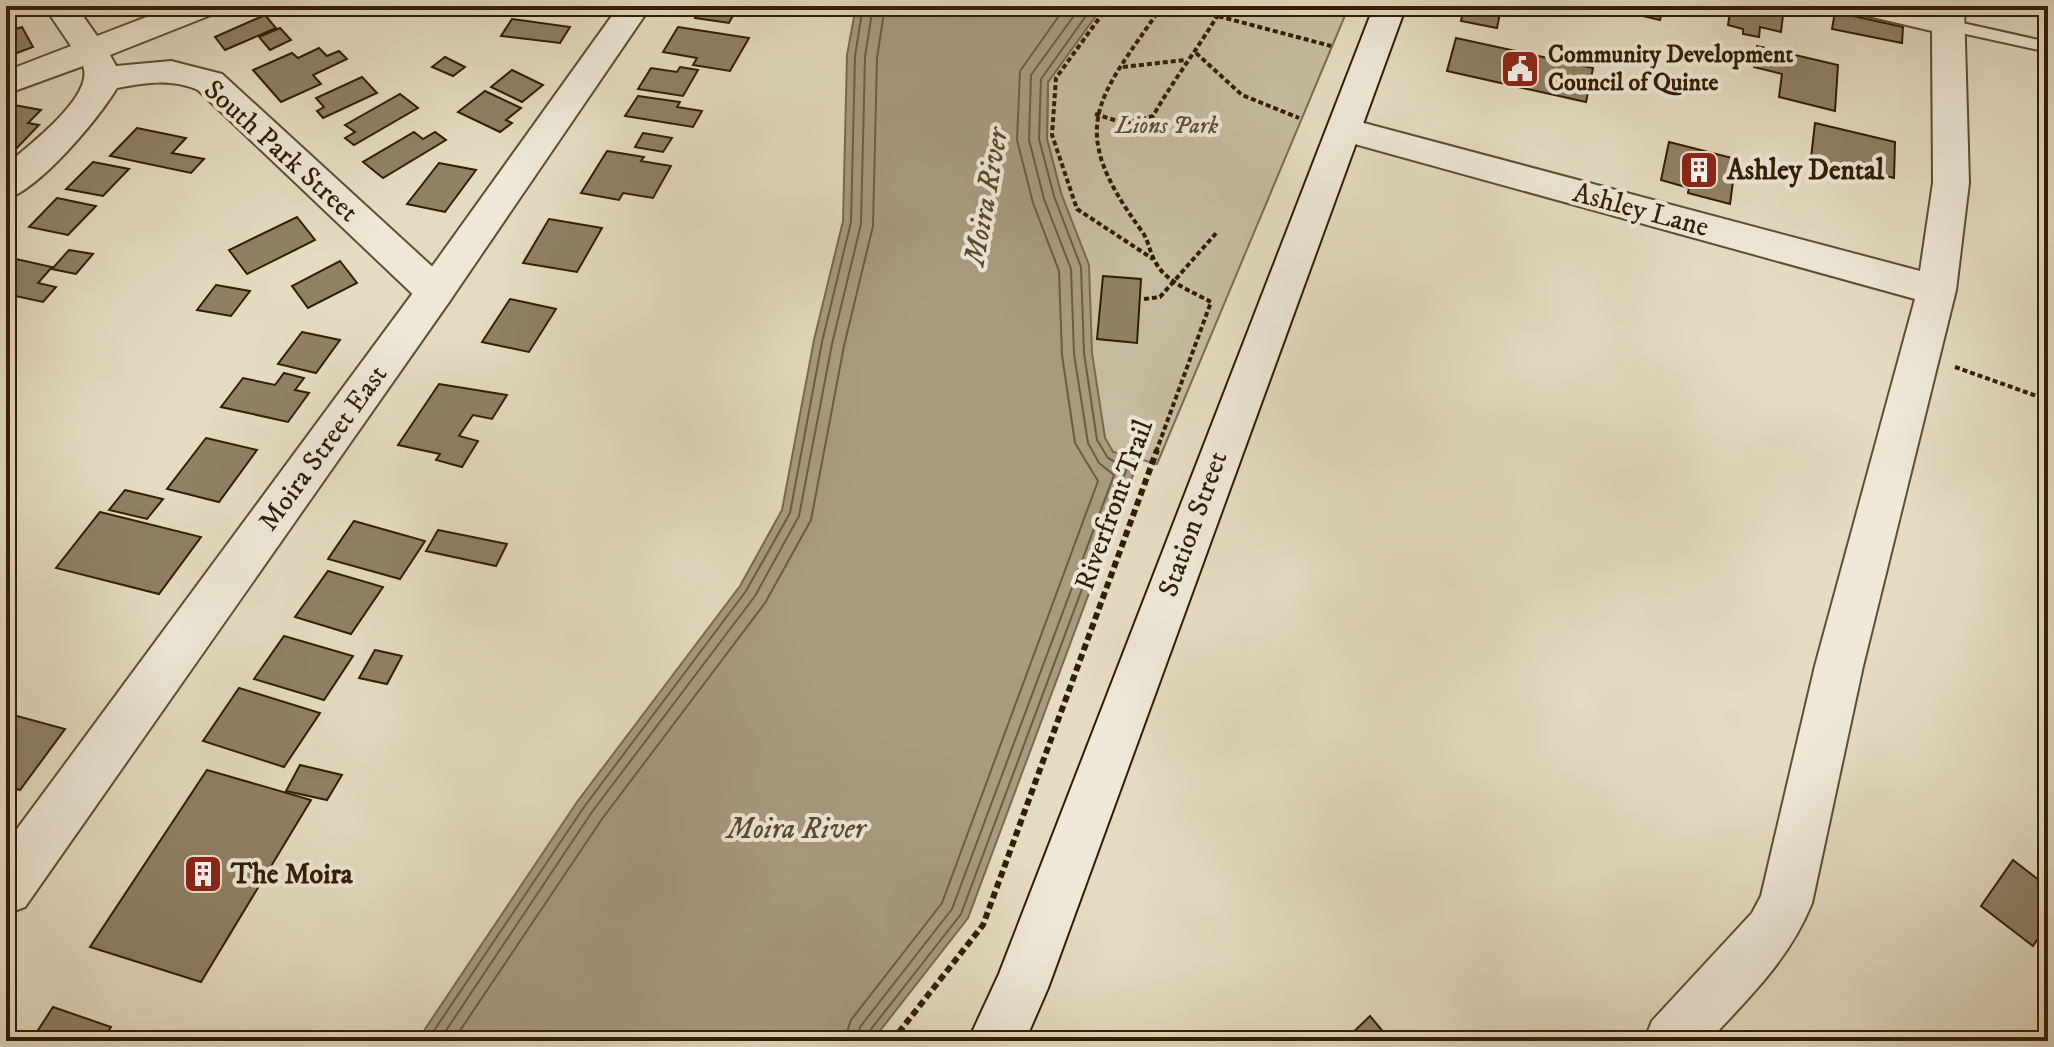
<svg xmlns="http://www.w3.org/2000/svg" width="2054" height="1047" font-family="'IM FELL DW Pica',serif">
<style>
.green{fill:#c6bca1;stroke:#7c6d51;stroke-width:2}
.water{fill:#a89b80;stroke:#79694d;stroke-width:2}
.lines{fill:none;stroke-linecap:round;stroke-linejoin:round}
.shore{stroke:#6e5c40;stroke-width:2}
.building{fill:#8f8165;stroke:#331e01;stroke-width:2}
.service-casing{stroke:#5f4e31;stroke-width:4}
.minor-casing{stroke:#5f4e31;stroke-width:4}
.tertiary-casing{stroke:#5f4e31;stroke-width:4}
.secondary-casing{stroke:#331e01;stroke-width:4}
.path-far1{stroke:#331e01;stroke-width:4;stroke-dasharray:5 3;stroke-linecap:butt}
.path{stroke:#331e01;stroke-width:6;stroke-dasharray:7 4;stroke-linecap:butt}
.service{fill:#ede8d7;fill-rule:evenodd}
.minor{fill:#ede8d7;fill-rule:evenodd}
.tertiary{fill:#ede8d7;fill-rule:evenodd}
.secondary{fill:#ede8d7;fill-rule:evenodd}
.labels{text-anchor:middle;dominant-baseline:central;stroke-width:8;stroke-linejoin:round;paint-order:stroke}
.far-poi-label{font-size:24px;font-weight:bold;fill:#331e01;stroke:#ede8d7;text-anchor:start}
.far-park-label{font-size:24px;font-style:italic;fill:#5f4d31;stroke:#ede8d7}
.street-label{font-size:28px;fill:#331e01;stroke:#ede8d7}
.poi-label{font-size:28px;font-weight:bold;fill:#331e01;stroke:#ede8d7;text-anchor:start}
.water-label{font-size:30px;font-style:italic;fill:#5c4a2d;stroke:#ede8d7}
</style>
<rect width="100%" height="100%" fill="#e4dcc2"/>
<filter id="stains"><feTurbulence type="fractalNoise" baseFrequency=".0025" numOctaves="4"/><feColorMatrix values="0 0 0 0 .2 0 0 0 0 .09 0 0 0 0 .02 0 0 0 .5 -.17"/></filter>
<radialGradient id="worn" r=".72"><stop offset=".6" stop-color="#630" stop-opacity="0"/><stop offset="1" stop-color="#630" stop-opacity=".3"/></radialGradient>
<path class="green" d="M1103 6H1349L1157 464 1113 452 1105 438 1061 193 1047 139 1048 82Z"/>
<path class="water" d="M856 6H1103L1048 82 1047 139 1061 193 1089 265 1092 353 1105 438 1113 452 1139 459 968 918 872 1041H417L577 802 740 586 782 510 814 340 843 221 847 55Z"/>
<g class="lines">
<g class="shore">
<path d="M427 1041 584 807 746 591 790 513 822 342 851 222 855 56 863 6"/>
<path d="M439 1041 592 812 755 596 799 516 832 344 861 224 865 57 873 6"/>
<path d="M453 1041 602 819 765 603 811 520 844 346 873 226 877 58 885 6"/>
<path d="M844 1041 851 1020 942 903 1098 481 1075 443 1062 355 1059 271 1033 203 1017 140 1020 71 1066 6"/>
<path d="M856 1041 860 1027 952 909 1114 475 1099 463 1088 443 1074 354 1071 269 1044 199 1029 140 1031 75 1081 6"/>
<path d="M867 1041 868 1033 961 914 1127 468 1108 458 1097 440 1084 353 1081 267 1054 196 1039 139 1041 79 1093 6"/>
</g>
</g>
<g class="building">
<path d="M702 6H738L729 23 695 18Z"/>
<path d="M1464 6 1501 8 1497 28 1461 21Z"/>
<path d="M1623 6H1663L1660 20 1622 11Z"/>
<path d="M1731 6H1784L1781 32 1760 27 1759 37 1743 34V29L1728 25Z"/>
<path d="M2000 6H2038L2039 14Z"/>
<path d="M1835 12 1903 27 1902 43 1832 29Z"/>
<path d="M265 15 276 28 225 50 215 37Z"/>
<path d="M512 19 570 27 560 43 501 36Z"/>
<path d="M22 27 33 47 6 57V32Z"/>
<path d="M678 27 749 38 730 71 693 65 697 58 663 52Z"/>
<path d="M280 28 291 40 270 50 259 37Z"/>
<path d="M1456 38 1593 68 1586 102 1447 71Z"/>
<path d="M1757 46 1838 65 1835 111 1779 97 1782 74 1754 67Z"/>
<path d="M319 48 327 56 339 51 347 59 313 75 321 84 281 102 253 70 292 53 298 58Z"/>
<path d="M445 57 465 67 453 76 432 67Z"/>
<path d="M680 67 698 70 683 96 638 89 651 68 677 72Z"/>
<path d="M512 70 543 85 522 102 491 87Z"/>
<path d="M362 77 377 93 323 118 317 111 324 107 316 98Z"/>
<path d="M485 91 521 108 506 120 512 123 500 132 458 112Z"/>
<path d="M400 94 418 108 354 145 345 138 355 132 345 125Z"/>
<path d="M638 96 680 102 677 107 702 111 693 127 625 116Z"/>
<path d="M14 105 41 110 28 123 39 125 15 150 6 148V114Z"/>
<path d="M1815 123 1895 142 1894 178 1811 158Z"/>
<path d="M137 128 186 138 172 153 204 159 191 173 110 156Z"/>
<path d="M414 132 423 139 435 132 446 140 383 178 363 162Z"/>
<path d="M643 133 672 138 663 152 635 147Z"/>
<path d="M1669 142 1736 159 1730 204 1688 193 1689 188 1661 180Z"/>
<path d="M607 151 644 157 641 161 671 166 653 198 623 193 619 200 581 193Z"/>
<path d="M93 162 129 169 103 196 66 189Z"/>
<path d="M439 163 476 170 445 212 407 204Z"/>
<path d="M57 198 96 206 68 235 29 227Z"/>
<path d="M297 217 315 240 247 274 229 250Z"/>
<path d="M549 219 602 228 577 272 523 263Z"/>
<path d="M69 250 93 254 76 274 52 269Z"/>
<path d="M7 257 52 267 38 283 56 287 43 302 6 294Z"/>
<path d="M340 261 357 283 308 308 292 286Z"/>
<path d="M1103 276 1141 279 1137 343 1097 339Z"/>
<path d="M216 285 250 291 231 316 197 310Z"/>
<path d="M510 299 556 309 529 352 482 342Z"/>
<path d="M302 332 340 340 316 373 278 364Z"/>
<path d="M284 373 304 378 295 390 309 393 288 422 221 407 243 378 275 385Z"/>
<path d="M439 384 507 395 492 419 473 415 459 436 478 441 462 467 436 460 440 454 398 445Z"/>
<path d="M206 438 257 450 219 502 167 489Z"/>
<path d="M125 490 163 499 147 519 109 510Z"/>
<path d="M100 512 201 537 159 594 56 568Z"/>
<path d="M354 521 425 541 400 579 328 559Z"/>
<path d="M438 530 507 544 496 566 426 551Z"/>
<path d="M328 571 383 587 351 634 295 617Z"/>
<path d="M284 636 353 656 324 700 254 679Z"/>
<path d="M375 650 402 656 387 684 359 678Z"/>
<path d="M239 688 320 713 284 767 203 741Z"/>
<path d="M6 713 65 729 20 790 6 786Z"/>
<path d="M300 765 342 775 327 800 286 791Z"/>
<path d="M207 770 311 800 201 982 90 947Z"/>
<path d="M2013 860 2048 887V923L2033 946 1981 906Z"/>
<path d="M53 1007 111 1027 102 1041H31Z"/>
<path d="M1370 1016 1391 1041H1344Z"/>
</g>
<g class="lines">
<g class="service-casing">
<path id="service" d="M1949 20 2048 42V52L1943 29 1941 25Z"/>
</g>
<g class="minor-casing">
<g id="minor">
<path d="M44 6H76L97 36 175 6H221L216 13 110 55 116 66 171 61 222 74 449 282 454 292 449 302 435 307 421 302 198 90C171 78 144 83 117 88 98 119 40 189 6 199V165C28 146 95 96 83 66L6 94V71L71 46Z"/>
<path d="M1850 6H1910L1932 11V6H1964L1969 183 1956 290 1863 666 1812 903C1789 960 1750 996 1709 1041H1644L1652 1021 1752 913 1761 896 1815 666 1915 299 1333 138 1328 130 1333 122 1345 118 1920 271 1933 183 1932 31 1855 13Z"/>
</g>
</g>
<g class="tertiary-casing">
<path id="tertiary" d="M619 6H651L449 302 25 907 6 914V844L421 282Z"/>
</g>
<g class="secondary-casing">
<path id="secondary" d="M1374 6H1406L1048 988 1025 1041H968L999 974Z"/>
</g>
<g class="path-far1">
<path d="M1108 6 1056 78 1052 135 1077 209 1153 259"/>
<path d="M1180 6 1331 46"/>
<path d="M1196 53 1242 95 1299 118"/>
<path d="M1123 67 1185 60"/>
<path d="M1095 114 1124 123 1153 116C1175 77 1201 45 1223 6"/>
<path d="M1144 299 1160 297 1218 231"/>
<path d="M1955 367 2048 400"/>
<path d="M1156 452 1211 302C1193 292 1166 282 1156 263 1149 252 1149 240 1141 230 1065 126 1097 101 1162 6"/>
</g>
<path class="path" d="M892 1041 983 925 1157 450"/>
<use href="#service" class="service"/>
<use href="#minor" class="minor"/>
<use href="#tertiary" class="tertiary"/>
<use href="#secondary" class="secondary"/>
</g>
<defs>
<g id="civic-square" transform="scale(2)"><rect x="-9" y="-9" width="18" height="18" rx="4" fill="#8f2418" stroke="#ede8d7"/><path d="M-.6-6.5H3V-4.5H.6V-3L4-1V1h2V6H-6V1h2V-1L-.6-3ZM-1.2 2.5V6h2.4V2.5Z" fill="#fff"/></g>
<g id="building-square" transform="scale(2)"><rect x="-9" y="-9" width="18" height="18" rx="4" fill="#8f2418" stroke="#ede8d7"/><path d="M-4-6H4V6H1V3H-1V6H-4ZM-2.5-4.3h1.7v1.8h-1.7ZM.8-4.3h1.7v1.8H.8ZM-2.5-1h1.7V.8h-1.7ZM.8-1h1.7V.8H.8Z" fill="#fff"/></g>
</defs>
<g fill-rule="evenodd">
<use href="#civic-square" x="1520" y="69"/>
<use href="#building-square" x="1699" y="170"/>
<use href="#building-square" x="203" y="874"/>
</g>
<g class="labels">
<g class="far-poi-label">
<text x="1548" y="55">Community Development<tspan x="1548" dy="28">Council of Quinte</tspan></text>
</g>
<g class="far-park-label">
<text x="1167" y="126">Lions Park</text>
</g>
<g class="street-label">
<text transform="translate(281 151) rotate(42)">South Park Street</text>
<text transform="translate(1641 210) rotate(15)">Ashley Lane</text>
<text transform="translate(323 448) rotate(-54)">Moira Street East</text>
<text transform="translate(1114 505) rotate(-70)">Riverfront Trail</text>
<text transform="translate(1193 524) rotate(-70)">Station Street</text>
</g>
<g class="poi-label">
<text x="1727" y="170">Ashley Dental</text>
<text x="231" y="874">The Moira</text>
</g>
<g class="water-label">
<text transform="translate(987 197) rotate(-80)">Moira River</text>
<text x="796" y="829">Moira River</text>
</g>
</g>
<rect width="2054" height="1047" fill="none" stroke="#e4dcc2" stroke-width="32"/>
<rect x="8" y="8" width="2038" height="1031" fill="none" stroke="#331e01" stroke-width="4"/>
<rect x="16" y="16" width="2022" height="1015" fill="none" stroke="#331e01" stroke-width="2"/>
<rect width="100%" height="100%" filter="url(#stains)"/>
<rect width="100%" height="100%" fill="url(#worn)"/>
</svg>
